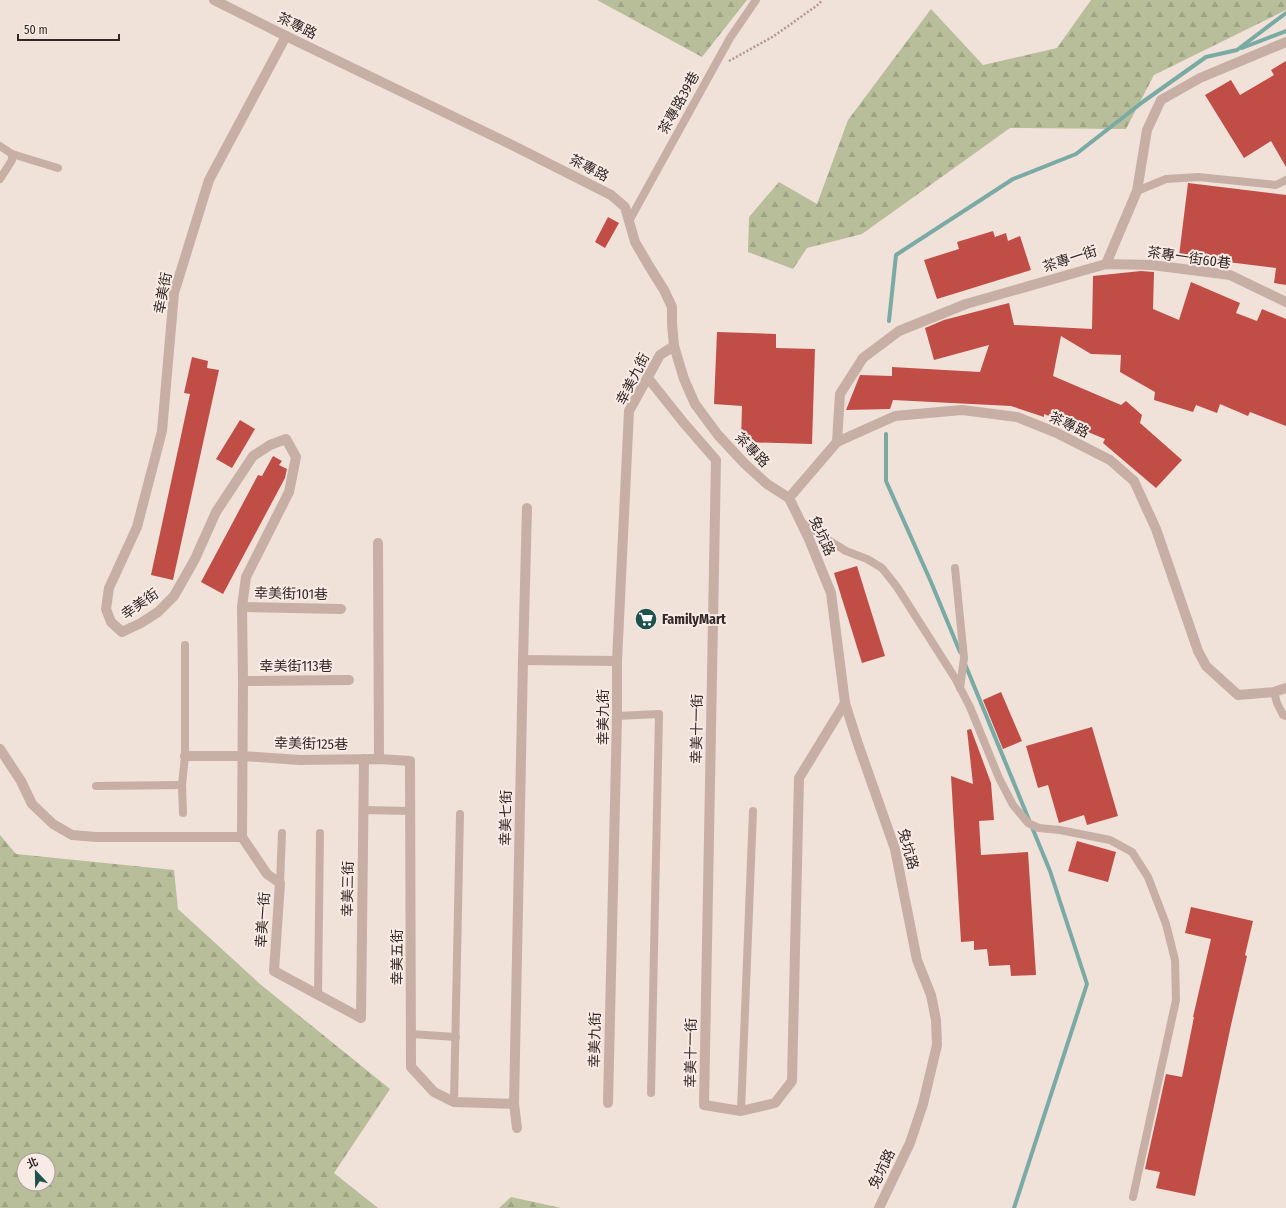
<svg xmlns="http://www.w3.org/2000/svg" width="1286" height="1208" font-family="'Fira Sans Condensed','Noto Sans TC',sans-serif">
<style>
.forest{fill:url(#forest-firs);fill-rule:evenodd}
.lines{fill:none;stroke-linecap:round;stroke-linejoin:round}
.stream{stroke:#79aba4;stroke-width:4}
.building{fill:#c04d46}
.path{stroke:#b39890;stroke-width:2.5;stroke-dasharray:2 2;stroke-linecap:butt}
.service{stroke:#c7afa6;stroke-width:8}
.minor{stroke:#c7afa6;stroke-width:10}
.labels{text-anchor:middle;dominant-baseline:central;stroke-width:4;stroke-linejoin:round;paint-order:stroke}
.street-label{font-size:14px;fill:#332826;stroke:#f8ebe5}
.poi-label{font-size:14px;font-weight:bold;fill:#332826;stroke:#f8ebe5;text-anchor:start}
</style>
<defs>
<pattern id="forest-firs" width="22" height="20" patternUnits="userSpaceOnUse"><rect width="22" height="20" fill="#b8be9a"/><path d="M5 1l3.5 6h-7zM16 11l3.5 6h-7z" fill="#9fa385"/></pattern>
</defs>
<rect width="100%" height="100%" fill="#f0e1d9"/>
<g class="forest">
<path d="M597 0H747L702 57Z"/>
<path d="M1091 0H1286V10L1154 75 1126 129 1010 128 862 234 807 248 793 269 748 252 749 217 779 182 817 204 848 120 931 9 983 65 1057 48Z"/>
<path d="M0 835 16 854 174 870 178 909 260 984 390 1089 334 1173 378 1208H0ZM24 1160H48V1184H24Z"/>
<path d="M511 1197 561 1208H499Z"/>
</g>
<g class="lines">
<g class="stream">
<path d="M1242 48 1286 31"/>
<path d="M889 321 896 255 1013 179 1076 154 1144 101 1206 57 1237 50 1286 13"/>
<path d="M886 434V481L931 582 960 652"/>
<path d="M965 664 1050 871 1087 984 1014 1208"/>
</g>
</g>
<g class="building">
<path d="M1286 61V167L1271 141 1244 158 1205 95 1231 80 1240 95 1274 75 1271 70Z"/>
<path d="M1188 183 1286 195V285L1274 283 1276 268 1179 256Z"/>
<path d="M608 217 619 223 605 248 595 242Z"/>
<path d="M993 231 995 237 1006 233 1008 241 1020 236 1031 270 937 299 924 260 959 249 957 242Z"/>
<path d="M1141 271 1154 272 1153 309 1179 320 1191 282 1240 303 1236 313 1257 321 1262 309 1286 319V426L1250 412 1248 416 1220 404 1217 413 1196 405 1193 412 1154 400 1155 392 1120 372 1121 355 1091 354 1061 336 1053 376 1121 405 1126 401 1142 415 1140 423 1182 460 1156 488 1103 443 1105 439 1044 414V417L1011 406 893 400 890 409 846 410 860 375 892 376V367L980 372 989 345 934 360 925 328 944 320 1009 303 1014 325 1092 329 1093 276Z"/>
<path d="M717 332 776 334V348L815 349 812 444 741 442 742 406 714 404Z"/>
<path d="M192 357 208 361 207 368 219 370 173 580 151 575 190 394 184 393Z"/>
<path d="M240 420 255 429 232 468 216 459Z"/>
<path d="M273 456 282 461 279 465 287 469 285 478 223 594 201 582 258 475 262 476Z"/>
<path d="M857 566 885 656 862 663 834 573Z"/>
<path d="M1001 692 1022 741 1003 749 983 700Z"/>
<path d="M1092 727 1118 816 1087 825 1084 815 1059 823 1048 785 1038 788 1026 746Z"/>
<path d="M971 729 991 783 994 820 979 821 981 855 1028 852 1036 975 1011 976 1010 965 989 966 987 949 974 950V941L961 942 951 776 973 784 967 730Z"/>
<path d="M1077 841 1116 852 1108 882 1068 871Z"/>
<path d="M1191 907 1253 921 1245 955 1247 956 1231 1025 1195 1196 1156 1188 1160 1172 1145 1169 1166 1074 1182 1077 1194 1017H1193L1211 939 1185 933Z"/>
</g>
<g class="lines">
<path class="path" d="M729 61 774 36 819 4 822 0"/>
<g class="service">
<path d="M0 146 12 154 58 168"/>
<path d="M0 179 12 160V154"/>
<path d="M1137 191 1166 179 1198 177 1276 185 1286 180"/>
<path d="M629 221 730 38 756 0"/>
<path d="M801 522 825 538 846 551 867 559 882 568 897 587 955 678 970 707 999 778 1013 805 1028 823 1039 828 1060 830 1110 840 1132 852 1148 877 1166 924 1175 960 1176 1000 1133 1197"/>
<path d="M955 568 964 658 960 688"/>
<path d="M1274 692 1277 703 1283 715 1286 716"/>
<path d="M617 716 659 714 651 1093"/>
<path d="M96 786 182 785"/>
<path d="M363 810 410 811"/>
<path d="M183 813 182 785 185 756V645"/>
<path d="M280 883 282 833"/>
<path d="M318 995 320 833"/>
<path d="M411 1034 456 1037"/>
<path d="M454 1102 460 814"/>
<path d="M741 1111 753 811"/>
</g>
<g class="minor">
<path d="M214 0 286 36 514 146 611 195 625 207 635 242 649 266 664 290 672 307V324L674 346 684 379 695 404 718 435 745 464 767 484 789 498 809 539 831 593 845 703 857 741 895 849 917 960 931 995 936 1020 937 1045 923 1104 910 1143 879 1208"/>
<path d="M1106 264 1137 191 1147 130 1161 100 1200 78 1286 42"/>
<path d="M648 378 683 422 716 460 704 1105 741 1111 775 1103 792 1081 799 778 845 703"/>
<path d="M837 442 840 394 863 358 899 331 966 304 1106 264 1152 265 1230 275 1286 302"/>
<path d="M789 498 837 442 895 416 962 410 1017 417 1057 433 1110 460 1134 481 1156 529 1198 651 1206 666 1238 695 1274 692 1286 688"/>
<path d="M378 543 379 759"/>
<path d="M242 607 341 609"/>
<path d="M523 660 617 661"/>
<path d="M243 681 349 680"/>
<path d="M0 749 21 781 32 804 53 824 72 835 96 837H242"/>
<path d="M185 756H243L300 760 379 759 410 761 411 1067 434 1092 454 1102 514 1104"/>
<path d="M242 837 243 681 242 607 246 577 289 492 296 457 286 439 270 445 253 456 216 512 195 559 174 596 158 612 141 623 122 632 111 622 106 609 109 588 137 527 162 431 174 293 209 180 286 36"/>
<path d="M242 837 267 874 280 883 274 971 361 1018 364 759"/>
<path d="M608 1103 617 716V661L629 411 660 355 674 346"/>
<path d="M517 1128 514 1104 523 660 527 508"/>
</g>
</g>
<defs>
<g id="supermarket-disc" transform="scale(1.15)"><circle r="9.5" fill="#1e524c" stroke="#f8ebe5"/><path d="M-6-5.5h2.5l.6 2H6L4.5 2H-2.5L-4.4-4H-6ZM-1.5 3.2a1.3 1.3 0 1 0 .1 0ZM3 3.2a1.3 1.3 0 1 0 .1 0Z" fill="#fff"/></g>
</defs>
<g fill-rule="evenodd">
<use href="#supermarket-disc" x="646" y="619"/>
</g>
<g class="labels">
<g class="street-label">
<text transform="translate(297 26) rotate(26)">茶專路</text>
<text transform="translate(679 103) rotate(-61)">茶專路39巷</text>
<text transform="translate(589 168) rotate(27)">茶專路</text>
<text transform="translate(1189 258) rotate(8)">茶專一街60巷</text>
<text transform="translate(1070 259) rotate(-18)">茶專一街</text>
<text transform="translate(163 293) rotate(-79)">幸美街</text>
<text transform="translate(633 379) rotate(-63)">幸美九街</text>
<text transform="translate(1069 425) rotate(25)">茶專路</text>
<text transform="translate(752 450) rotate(45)">茶專路</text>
<text transform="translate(822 536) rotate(66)">兔坑路</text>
<text transform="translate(291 594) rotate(1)">幸美街101巷</text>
<text transform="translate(140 604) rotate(-35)">幸美街</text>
<text x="296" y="666">幸美街113巷</text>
<text transform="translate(603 717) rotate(-90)">幸美九街</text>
<text transform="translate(697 729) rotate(-89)">幸美十一街</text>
<text transform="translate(311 744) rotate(1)">幸美街125巷</text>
<text transform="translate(506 818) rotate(-89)">幸美七街</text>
<text transform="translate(908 849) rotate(75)">兔坑路</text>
<text transform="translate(348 889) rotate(-89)">幸美三街</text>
<text transform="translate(263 920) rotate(-86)">幸美一街</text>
<text transform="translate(397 957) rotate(-90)">幸美五街</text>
<text transform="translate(595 1040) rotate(-89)">幸美九街</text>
<text transform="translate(691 1053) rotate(-89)">幸美十一街</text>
<text transform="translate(882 1169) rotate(-64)">兔坑路</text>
</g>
<g class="poi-label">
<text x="662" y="619">FamilyMart</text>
</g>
</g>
<g transform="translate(36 1172) rotate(338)"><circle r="19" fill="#f8ebe5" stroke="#a99d99"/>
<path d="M0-3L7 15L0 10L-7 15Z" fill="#1e524c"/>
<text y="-6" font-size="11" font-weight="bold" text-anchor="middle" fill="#332826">北</text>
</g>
<path d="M18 34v6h101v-6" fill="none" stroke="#332826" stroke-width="2"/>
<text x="24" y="34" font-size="12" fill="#332826" stroke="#f8ebe5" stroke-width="3" paint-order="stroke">50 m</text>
</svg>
